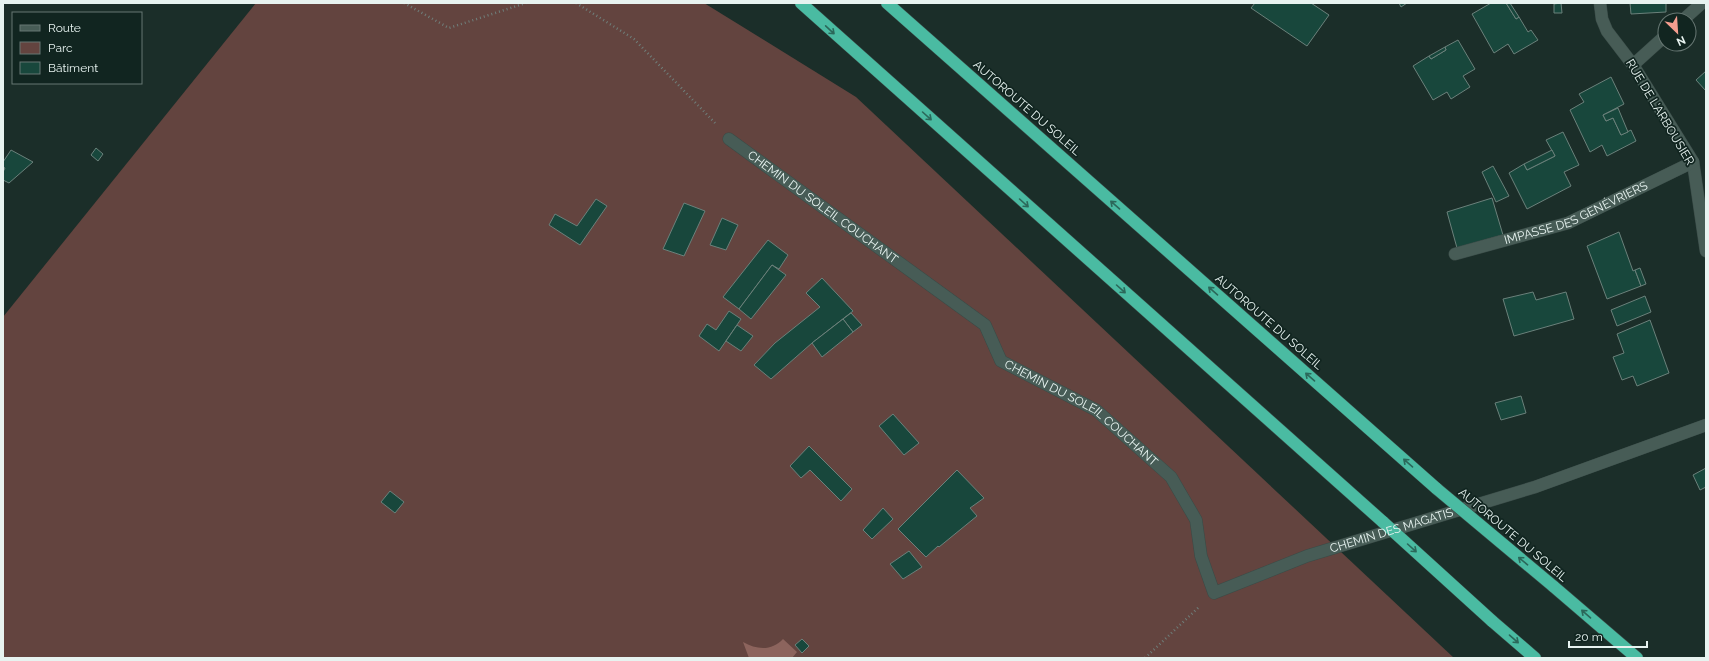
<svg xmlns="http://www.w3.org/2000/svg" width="1709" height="661" font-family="Raleway,sans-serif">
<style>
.green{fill:#63443f}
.water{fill:#8c645d}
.building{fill:#18473c;stroke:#6b817b}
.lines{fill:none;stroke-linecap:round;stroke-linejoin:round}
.street-casing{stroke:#3a4b47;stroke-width:13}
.highway-casing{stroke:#3a4b47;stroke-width:13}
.path{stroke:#6f7f7b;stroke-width:2.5;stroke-dasharray:1 3;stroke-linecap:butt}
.street{stroke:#475c56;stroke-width:12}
.highway{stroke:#4abba2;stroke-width:12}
.highway-bridge-casing{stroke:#3a4b47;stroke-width:13;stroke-linecap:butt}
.highway-bridge{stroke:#4abba2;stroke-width:12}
.oneway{stroke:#2b685a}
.labels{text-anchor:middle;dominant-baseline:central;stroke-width:3.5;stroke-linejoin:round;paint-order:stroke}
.street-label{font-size:12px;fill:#e7f3f0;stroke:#112520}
</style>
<rect width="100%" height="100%" fill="#1b2e29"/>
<path class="green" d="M256 3H704L856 97 1454 658H3V317Z"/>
<path class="water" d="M783 639 797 652 792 658H749L743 642C757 650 772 651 783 639Z"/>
<g class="building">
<path d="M1255 3H1311L1329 15 1307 46 1251 8Z"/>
<path d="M1399 3H1407L1401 7Z"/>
<path d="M1491 3H1506L1516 19 1519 17 1528 32 1531 30 1538 40 1514 54 1508 44 1494 53 1472 14Z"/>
<path d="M1506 3H1510L1519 17 1516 19Z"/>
<path d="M1561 3 1562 13H1554V4Z"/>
<path d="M1630 3H1666V12L1631 14Z"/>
<path d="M1458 40 1475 69 1463 76 1470 87 1451 99 1447 92 1433 100 1413 66 1429 56 1431 59 1446 50 1445 47Z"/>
<path d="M1445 47 1446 50 1431 59 1429 56Z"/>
<path d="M1706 71V91L1696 80Z"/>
<path d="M1611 77 1624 104 1603 115 1606 121 1613 118 1621 135 1631 130 1636 141 1607 156 1602 145 1590 152 1570 110 1584 102 1579 94Z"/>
<path d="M1618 108 1628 132 1621 135 1613 118 1606 121 1603 115Z"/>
<path d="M1563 132 1579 165 1564 172 1571 186 1527 209 1509 173 1524 164 1527 170 1555 156 1546 140Z"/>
<path d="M96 148 103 154 98 161 91 155Z"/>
<path d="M11 150 33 162 9 183 3 180V172L5 168 3 167V162Z"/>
<path d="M1552 150 1555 156 1527 170 1524 164Z"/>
<path d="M1493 166 1509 196 1496 202 1482 172Z"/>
<path d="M1492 198 1503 235 1457 248 1447 212Z"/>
<path d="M596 199 607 206 580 245 549 225 555 214 577 226Z"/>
<path d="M684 203 705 211 684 256 663 249Z"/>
<path d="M722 218 738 225 726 250 710 245Z"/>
<path d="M1619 232 1633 271 1635 270 1641 286 1607 299 1587 246Z"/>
<path d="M768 240 788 255 779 269 772 265 739 309 723 297Z"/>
<path d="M772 265 786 275 751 319 739 309Z"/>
<path d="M1640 268 1646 284 1641 286 1635 270Z"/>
<path d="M822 278 853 311 812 343 771 379 754 365 775 343 820 307 806 293Z"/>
<path d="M1533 292 1536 300 1566 292 1574 319 1514 336 1503 299Z"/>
<path d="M1645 296 1651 312 1617 326 1611 310Z"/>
<path d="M729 311 741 319 719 351 699 336 707 324 716 330Z"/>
<path d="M851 313 862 325 853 332 843 319Z"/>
<path d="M843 319 853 332 822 357 812 343Z"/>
<path d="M1650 320 1669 373 1637 386 1633 376 1622 380 1613 357 1624 353 1617 334Z"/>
<path d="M737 325 753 336 741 351 726 341Z"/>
<path d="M1521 396 1526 413 1501 420 1495 403Z"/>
<path d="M893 414 919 443 904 455 879 426Z"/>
<path d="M809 446 852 489 841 501 810 470 801 478 790 466Z"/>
<path d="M1706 468V487L1700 490 1693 475Z"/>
<path d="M957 470 984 498 970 508 977 516 939 547 938 546 926 557 898 529Z"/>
<path d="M390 491 404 502 395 513 381 502Z"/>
<path d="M883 508 893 519 872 539 863 530Z"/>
<path d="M909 551 922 567 903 579 890 564Z"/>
<path d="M802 639 809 646 802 653 795 645Z"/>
</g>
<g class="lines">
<g class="street-casing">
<g id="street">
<path d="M1600 3 1602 19 1607 31 1633 65 1693 162 1706 251"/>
<path d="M1683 20 1702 3"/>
<path d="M1633 65 1665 36"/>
<path id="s1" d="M729 139 985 325 1001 361 1096 410 1171 477 1196 520 1201 556 1214 593 1307 556 1535 487 1706 425"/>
<path id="s2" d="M1455 254 1568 223 1693 162"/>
</g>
</g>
<g class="highway-casing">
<g id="highway">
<path d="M801 3 1383 522"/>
<path d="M887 3 1437 489"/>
<path d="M1553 586 1637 658"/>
<path d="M1492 621 1535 658"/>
</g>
</g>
<g class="path">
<path d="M404 3 449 28 526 3"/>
<path d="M576 3 634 39 717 125"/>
<path d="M1145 658 1200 606"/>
</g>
<use href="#street" class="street"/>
<use href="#highway" class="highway"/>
<g class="highway-bridge-casing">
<g id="highway-bridge">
<path d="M1437 489 1553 586"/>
<path d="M1383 522 1492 621"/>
</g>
</g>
<use href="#highway-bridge" class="highway-bridge"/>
</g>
<defs><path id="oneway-shaft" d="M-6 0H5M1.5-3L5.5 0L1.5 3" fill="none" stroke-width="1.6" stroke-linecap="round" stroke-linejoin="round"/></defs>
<g class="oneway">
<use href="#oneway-shaft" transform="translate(830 30) rotate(43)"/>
<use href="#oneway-shaft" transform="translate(927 116) rotate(42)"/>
<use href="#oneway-shaft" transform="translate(1024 203) rotate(42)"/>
<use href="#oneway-shaft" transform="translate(1115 205) rotate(-139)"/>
<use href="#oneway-shaft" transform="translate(1121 289) rotate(42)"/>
<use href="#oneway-shaft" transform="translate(1213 291) rotate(-139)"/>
<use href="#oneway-shaft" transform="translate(1310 377) rotate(-139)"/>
<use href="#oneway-shaft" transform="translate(1408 463) rotate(-139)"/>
<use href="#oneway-shaft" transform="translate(1412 548) rotate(42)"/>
<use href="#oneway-shaft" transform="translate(1523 561) rotate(-140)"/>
<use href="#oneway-shaft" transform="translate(1586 614) rotate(-139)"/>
<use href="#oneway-shaft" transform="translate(1514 639) rotate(41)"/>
</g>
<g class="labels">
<g class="street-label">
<text transform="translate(1027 108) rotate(41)">AUTOROUTE DU SOLEIL</text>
<text transform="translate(1660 112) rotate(59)">RUE DE L'ARBOUSIER</text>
<text stroke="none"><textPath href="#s1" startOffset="116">CHEMIN DU SOLEIL COUCHANT</textPath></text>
<text stroke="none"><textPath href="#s2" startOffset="128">IMPASSE DES GENÉVRIERS</textPath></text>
<text transform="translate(1269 322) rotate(41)">AUTOROUTE DU SOLEIL</text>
<text stroke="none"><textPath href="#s1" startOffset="452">CHEMIN DU SOLEIL COUCHANT</textPath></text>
<text stroke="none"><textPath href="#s1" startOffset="877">CHEMIN DES MAGATIS</textPath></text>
<text transform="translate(1513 535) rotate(40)">AUTOROUTE DU SOLEIL</text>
</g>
</g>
<rect width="1709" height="661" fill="none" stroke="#e7f3f0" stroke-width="8"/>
<rect x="12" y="12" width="130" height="72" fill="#112520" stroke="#677773"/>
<rect x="20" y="25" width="20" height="6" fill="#475c56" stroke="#677773"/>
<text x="48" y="32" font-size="12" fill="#e7f3f0">Route</text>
<rect x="20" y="42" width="20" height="12" fill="#63443f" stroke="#677773"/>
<text x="48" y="52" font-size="12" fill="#e7f3f0">Parc</text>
<rect x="20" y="62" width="20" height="12" fill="#18473c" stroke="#677773"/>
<text x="48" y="72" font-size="12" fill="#e7f3f0">Bâtiment</text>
<g transform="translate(1677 32) rotate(155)"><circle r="19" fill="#112520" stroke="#677773"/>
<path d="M0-3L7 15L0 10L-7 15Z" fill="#f59d8f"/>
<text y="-6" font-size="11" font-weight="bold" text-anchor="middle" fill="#e7f3f0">N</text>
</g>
<path d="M1569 641v6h78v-6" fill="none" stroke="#e7f3f0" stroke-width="2"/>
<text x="1575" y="641" font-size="12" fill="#e7f3f0" stroke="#112520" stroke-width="3" paint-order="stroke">20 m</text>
</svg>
